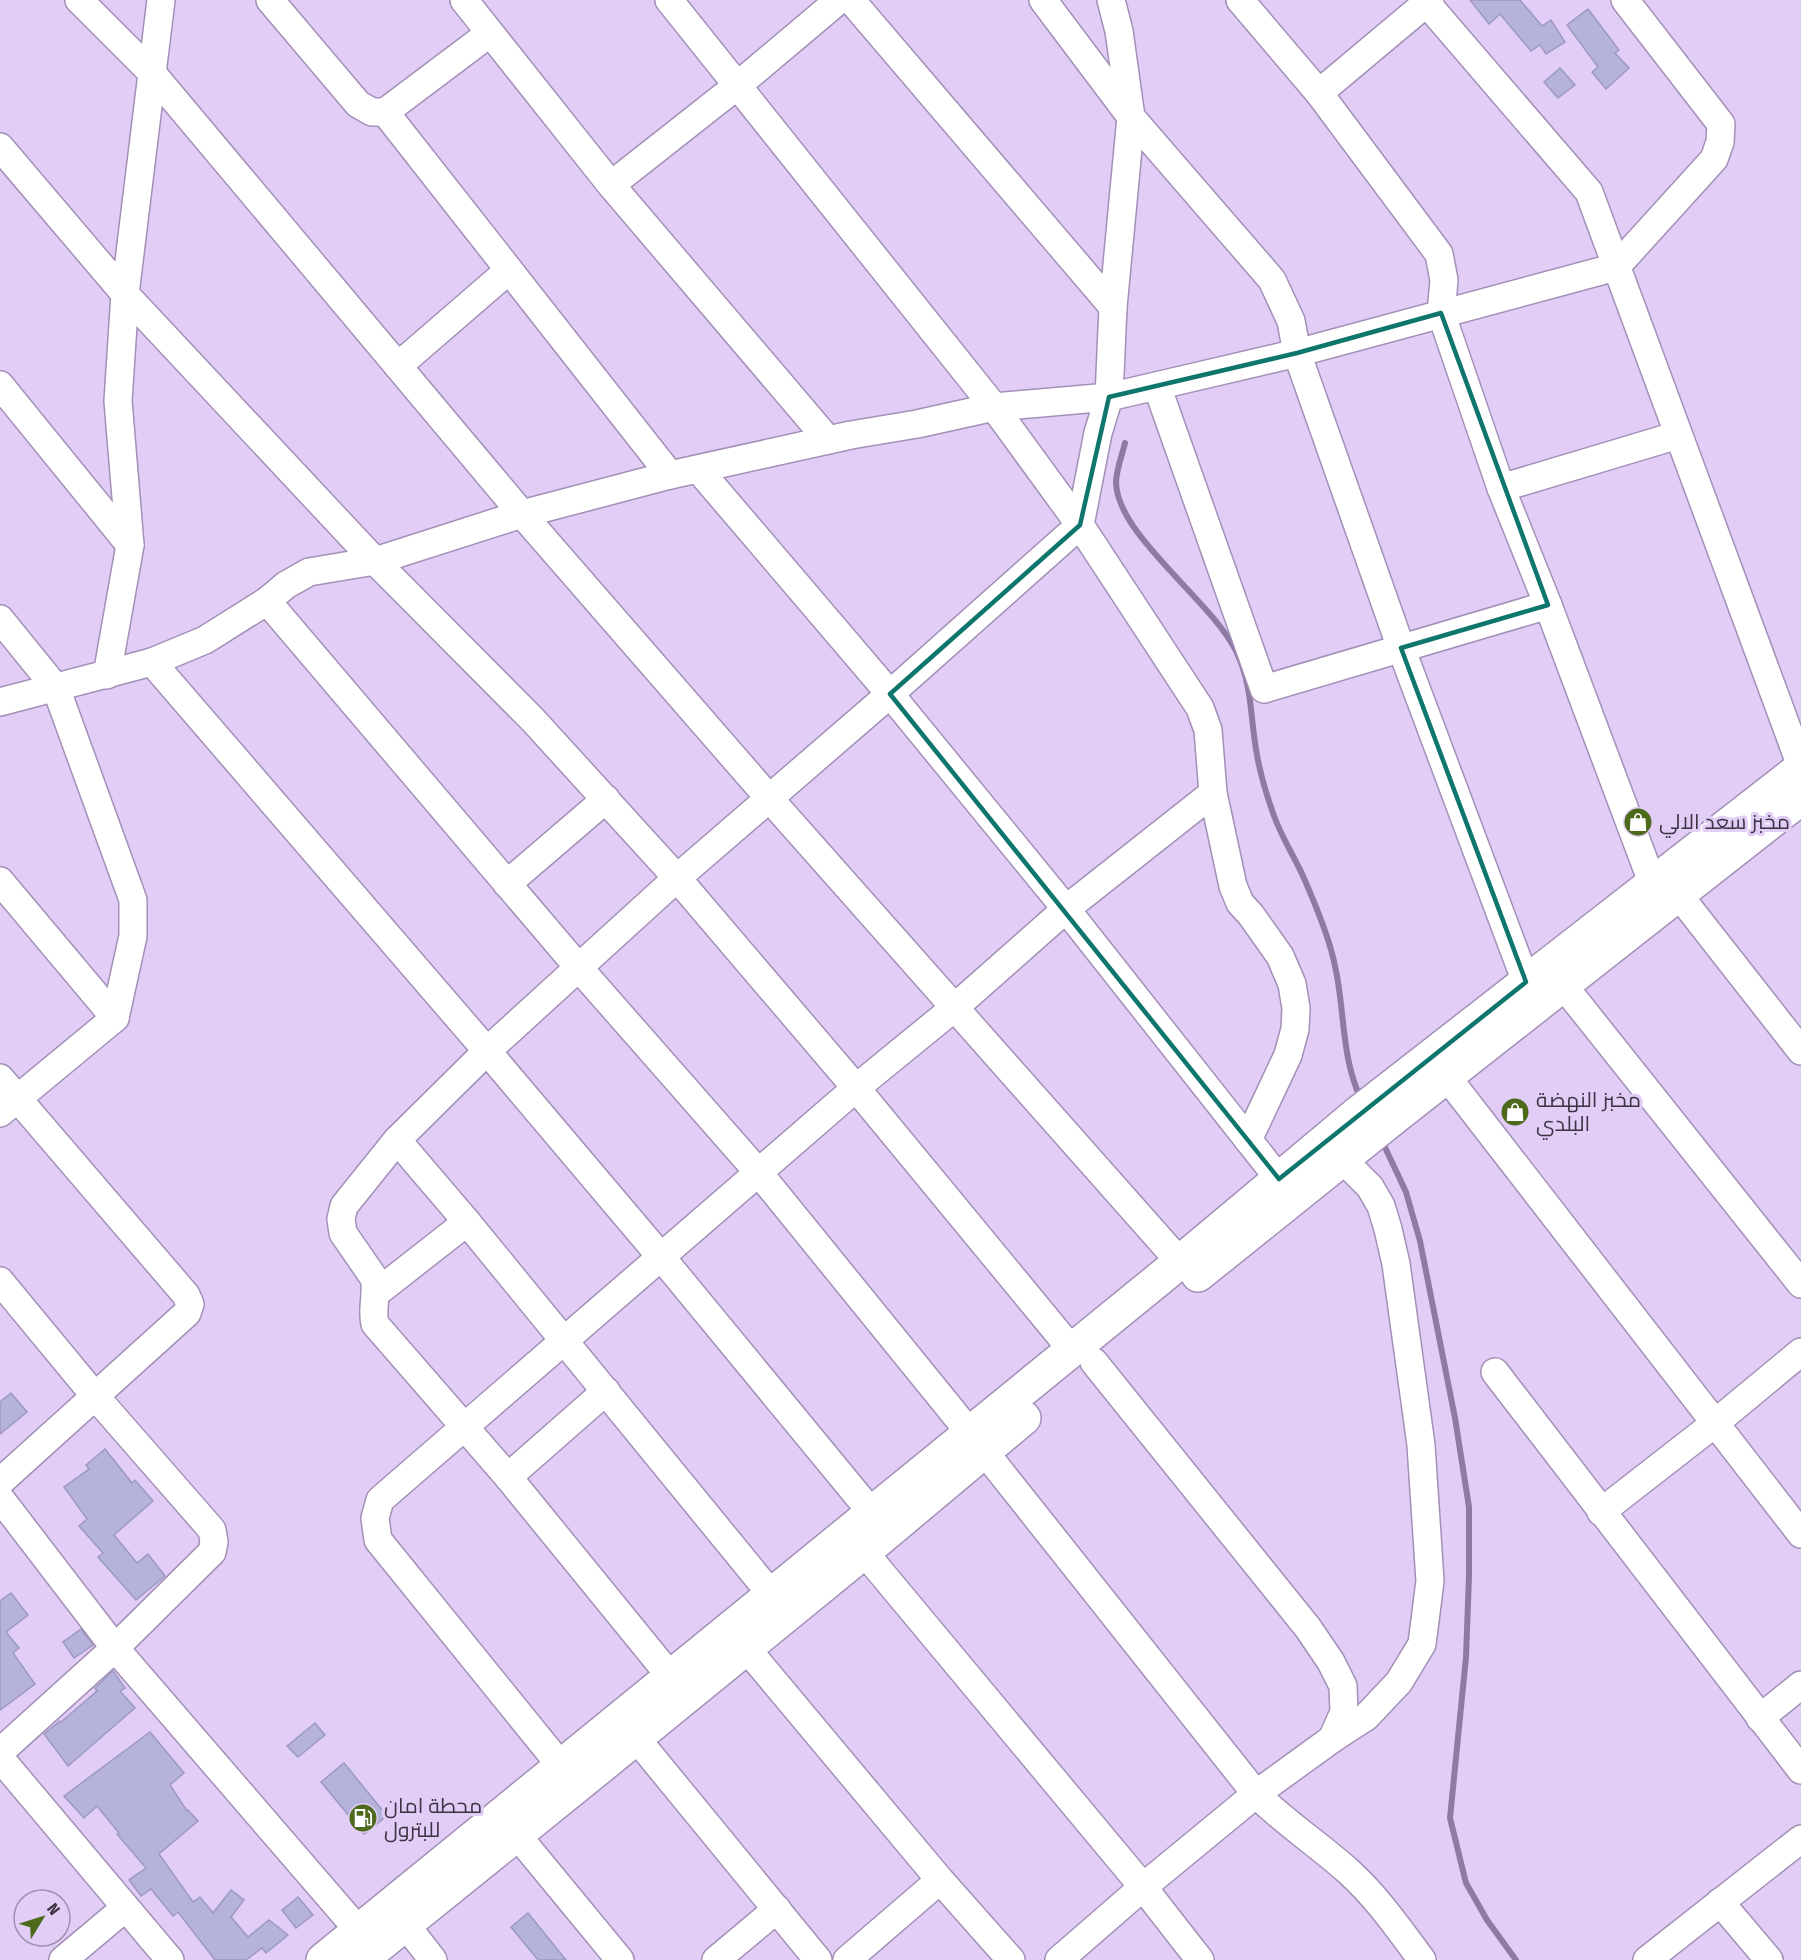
<svg xmlns="http://www.w3.org/2000/svg" width="1801" height="1960" font-family="'Fira Sans Condensed',Cairo,sans-serif">
<style>
.lines{fill:none;stroke-linecap:round;stroke-linejoin:round}
.stream{stroke:#8f7aa3;stroke-width:6}
.building{fill:#b5b2dc;stroke:#9c99c2;stroke-width:1.5}
.minor-casing{stroke:#a390b7;stroke-width:30}
.major-casing{stroke:#a390b7;stroke-width:36}
.minor{stroke:#fff;stroke-width:27}
.major{stroke:#fff;stroke-width:33}
.marked{fill:none;stroke:#0f766e;stroke-width:4.5;stroke-linejoin:round}
.labels{text-anchor:middle;dominant-baseline:central;stroke-width:6;stroke-linejoin:round;paint-order:stroke}
.poi-label{font-size:21px;fill:#3c3444;stroke:#e1cdf6;text-anchor:start}
</style>
<rect width="100%" height="100%" fill="#e1cdf6"/>
<g class="lines">
<g class="stream">
<path d="M1125 443C1122 455 1116 471 1116 483 1118 536 1210 599 1236 651 1252 684 1250 713 1256 749 1259 769 1265 790 1272 810 1279 833 1293 854 1303 876 1314 901 1330 940 1335 966 1345 1010 1341 1058 1361 1099"/>
<path d="M1382 1141 1406 1192 1420 1241 1455 1418 1469 1507V1576L1466 1657 1450 1818 1466 1883 1487 1920 1516 1960"/>
</g>
</g>
<g class="building">
<path d="M1470 0H1520L1542 26 1551 20 1565 42 1546 54 1540 45 1531 51 1500 14 1489 24Z"/>
<path d="M1588 9 1619 50 1615 53 1629 68 1606 89 1592 72 1598 67 1567 25Z"/>
<path d="M1560 68 1575 85 1558 98 1544 82Z"/>
<path d="M11 1393 27 1412 0 1434V1402Z"/>
<path d="M105 1449 132 1483 135 1480 153 1501 114 1535 137 1563 148 1554 165 1576 136 1600 98 1557 103 1553 79 1526 87 1519 64 1487 89 1469 86 1465Z"/>
<path d="M11 1593 28 1615 6 1632 19 1648 13 1653 35 1684 0 1710V1601Z"/>
<path d="M81 1629 93 1645 74 1658 63 1642Z"/>
<path d="M113 1671 125 1688 120 1691 135 1708 68 1766 44 1734 60 1721 61 1722 97 1691 95 1688Z"/>
<path d="M315 1723 325 1735 298 1757 287 1746Z"/>
<path d="M150 1732 184 1773 170 1785 187 1811 188 1810 198 1821 159 1854 193 1902 200 1897 213 1913 231 1890 244 1900 231 1917 248 1937 269 1920 288 1935 266 1953 262 1948 246 1960H215L178 1912 173 1916 151 1889 141 1896 129 1880 146 1868 117 1834 119 1833 97 1806 84 1818 64 1796Z"/>
<path d="M344 1763 387 1816 364 1834 321 1782Z"/>
<path d="M298 1897 313 1915 296 1928 282 1910Z"/>
<path d="M528 1913 566 1960H538L511 1927Z"/>
</g>
<g class="lines">
<g class="minor-casing">
<g id="minor">
<path d="M79 0 152 73 522 514 769 798 1180 1262"/>
<path d="M270 0 358 104 372 112H385L490 33"/>
<path d="M464 0 611 185 828 440"/>
<path d="M669 0 994 407 1080 525 890 694 677 878 487 1051 397 1140 344 1206 341 1219 343 1233 374 1278C378 1293 371 1309 375 1324L508 1477 671 1677"/>
<path d="M851 0 1113 307"/>
<path d="M1043 0 1131 117 1272 280 1291 321 1297 353 1401 648 1526 982"/>
<path d="M1111 0 1119 31 1131 117 1113 307 1109 397 1098 433 1080 525 1200 708 1208 730 1213 793 1233 886 1240 903 1251 915 1280 956 1292 984 1296 1008 1295 1029 1288 1055 1248 1140"/>
<path d="M1240 0 1319 93 1439 254 1444 280 1441 313 1501 488 1548 605 1652 882"/>
<path d="M1424 0 1589 192 1801 766"/>
<path d="M1319 93 1430 0"/>
<path d="M385 112 670 475"/>
<path d="M0 147 125 294 375 561 533 720 677 878 856 1088 1072 1350"/>
<path d="M611 185 738 85 839 0"/>
<path d="M398 366 509 270"/>
<path d="M0 385 130 545"/>
<path d="M1157 386 1264 689 1548 605"/>
<path d="M699 470 890 694 1066 909 1279 1179"/>
<path d="M1501 488 1678 435"/>
<path d="M267 601 579 968 759 1173 970 1433"/>
<path d="M0 619 56 688 133 900V936L115 1018 0 1113"/>
<path d="M152 662 487 1051 662 1258 872 1513"/>
<path d="M107 675 130 545 118 401 125 294 161 0"/>
<path d="M0 702 152 662 205 640 267 601 286 585 309 572 375 561 522 514 670 475 851 435 917 424 994 407 1109 397 1297 353 1616 267 1714 159 1720 142 1721 124 1625 0"/>
<path d="M0 881 115 1018"/>
<path d="M507 884 606 799"/>
<path d="M1678 894 1801 1051"/>
<path d="M1563 985 1801 1284"/>
<path d="M1447 1077 1801 1534"/>
<path d="M0 1078 186 1295 190 1304 187 1313 0 1482"/>
<path d="M397 1140 467 1222 771 1594"/>
<path d="M0 1281 95 1396 212 1530 214 1542 212 1552 115 1648 0 1752"/>
<path d="M375 1294 467 1222"/>
<path d="M1495 1372 1801 1770"/>
<path d="M984 1451 1256 1794C1285 1823 1318 1844 1348 1871 1377 1897 1399 1929 1422 1960"/>
<path d="M508 1477 606 1391"/>
<path d="M0 1498 115 1648 359 1931"/>
<path d="M1601 1512 1714 1424 1801 1352"/>
<path d="M864 1552 1143 1887 1200 1960"/>
<path d="M746 1648 940 1880 1011 1960"/>
<path d="M1760 1718 1801 1685"/>
<path d="M636 1738 818 1960"/>
<path d="M1332 1739 1366 1717 1399 1682 1422 1644 1430 1581 1421 1445 1396 1264 1388 1229 1381 1206 1370 1187 1343 1160"/>
<path d="M0 1758 170 1960"/>
<path d="M561 1766 378 1540 375 1518 380 1500 856 1088 954 1008 1066 909 1213 793"/>
<path d="M517 1835 620 1960"/>
<path d="M1720 1902 1769 1960"/>
<path d="M405 1924 433 1960"/>
<path d="M63 1960 125 1908"/>
<path d="M716 1960 777 1909"/>
<path d="M847 1960 940 1880"/>
<path d="M1059 1960 1143 1887 1256 1794 1332 1739 1344 1712 1343 1686 1331 1662 1308 1628 1094 1362"/>
<path d="M1647 1960 1801 1839"/>
</g>
</g>
<g class="major-casing">
<g id="major">
<path d="M1198 1275 1395 1117 1801 798"/>
<path d="M323 1960 1180 1262 1358 1113 1801 768"/>
<path d="M361 1960 583 1781 864 1552 1024 1418"/>
</g>
</g>
<use href="#minor" class="minor"/>
<use href="#major" class="major"/>
</g>
<path class="marked" d="M1441 313 1548 605 1401 648 1526 982 1279 1179 890 694 1080 525 1109 397 1297 353Z"/>
<defs>
<g id="shop-disc" transform="scale(1.5)"><circle r="9.5" fill="#4c691c" stroke="#e1cdf6"/><path d="M-5-2.5h2.3a2.7 3.5 0 0 1 5.4 0H5L5.5 6h-11ZM-1.5-2.5h3a1.5 2.3 0 0 0-3 0Z" fill="#fff"/></g>
<g id="fuel-disc" transform="scale(1.5)"><circle r="9.5" fill="#4c691c" stroke="#e1cdf6"/><path d="M-5.5-6h7V0h2V4h1.3V-2.5L3-4.5l.8-.8L6-3V5H2.5V1h-1V6h-7ZM-4.2-4.7v3.2H.2V-4.7Z" fill="#fff"/></g>
</defs>
<g fill-rule="evenodd">
<use href="#shop-disc" x="1638" y="822"/>
<use href="#shop-disc" x="1515" y="1112"/>
<use href="#fuel-disc" x="363" y="1818"/>
</g>
<g class="labels">
<g class="poi-label">
<text x="1659" y="822">مخبز سعد الالي</text>
<text x="1536" y="1100">مخبز النهضة<tspan x="1536" dy="24">البلدي</tspan></text>
<text x="384" y="1806">محطة امان<tspan x="384" dy="24">للبترول</tspan></text>
</g>
</g>
<g transform="translate(42 1918) rotate(52)"><circle r="28" fill="#e1cdf6" stroke="#9f90af" stroke-width="1.5"/>
<path d="M0-4.5L10 22L0 15L-10 22Z" fill="#4c691c"/>
<text y="-9" font-size="16" font-weight="bold" text-anchor="middle" fill="#3c3444">N</text>
</g>
</svg>
